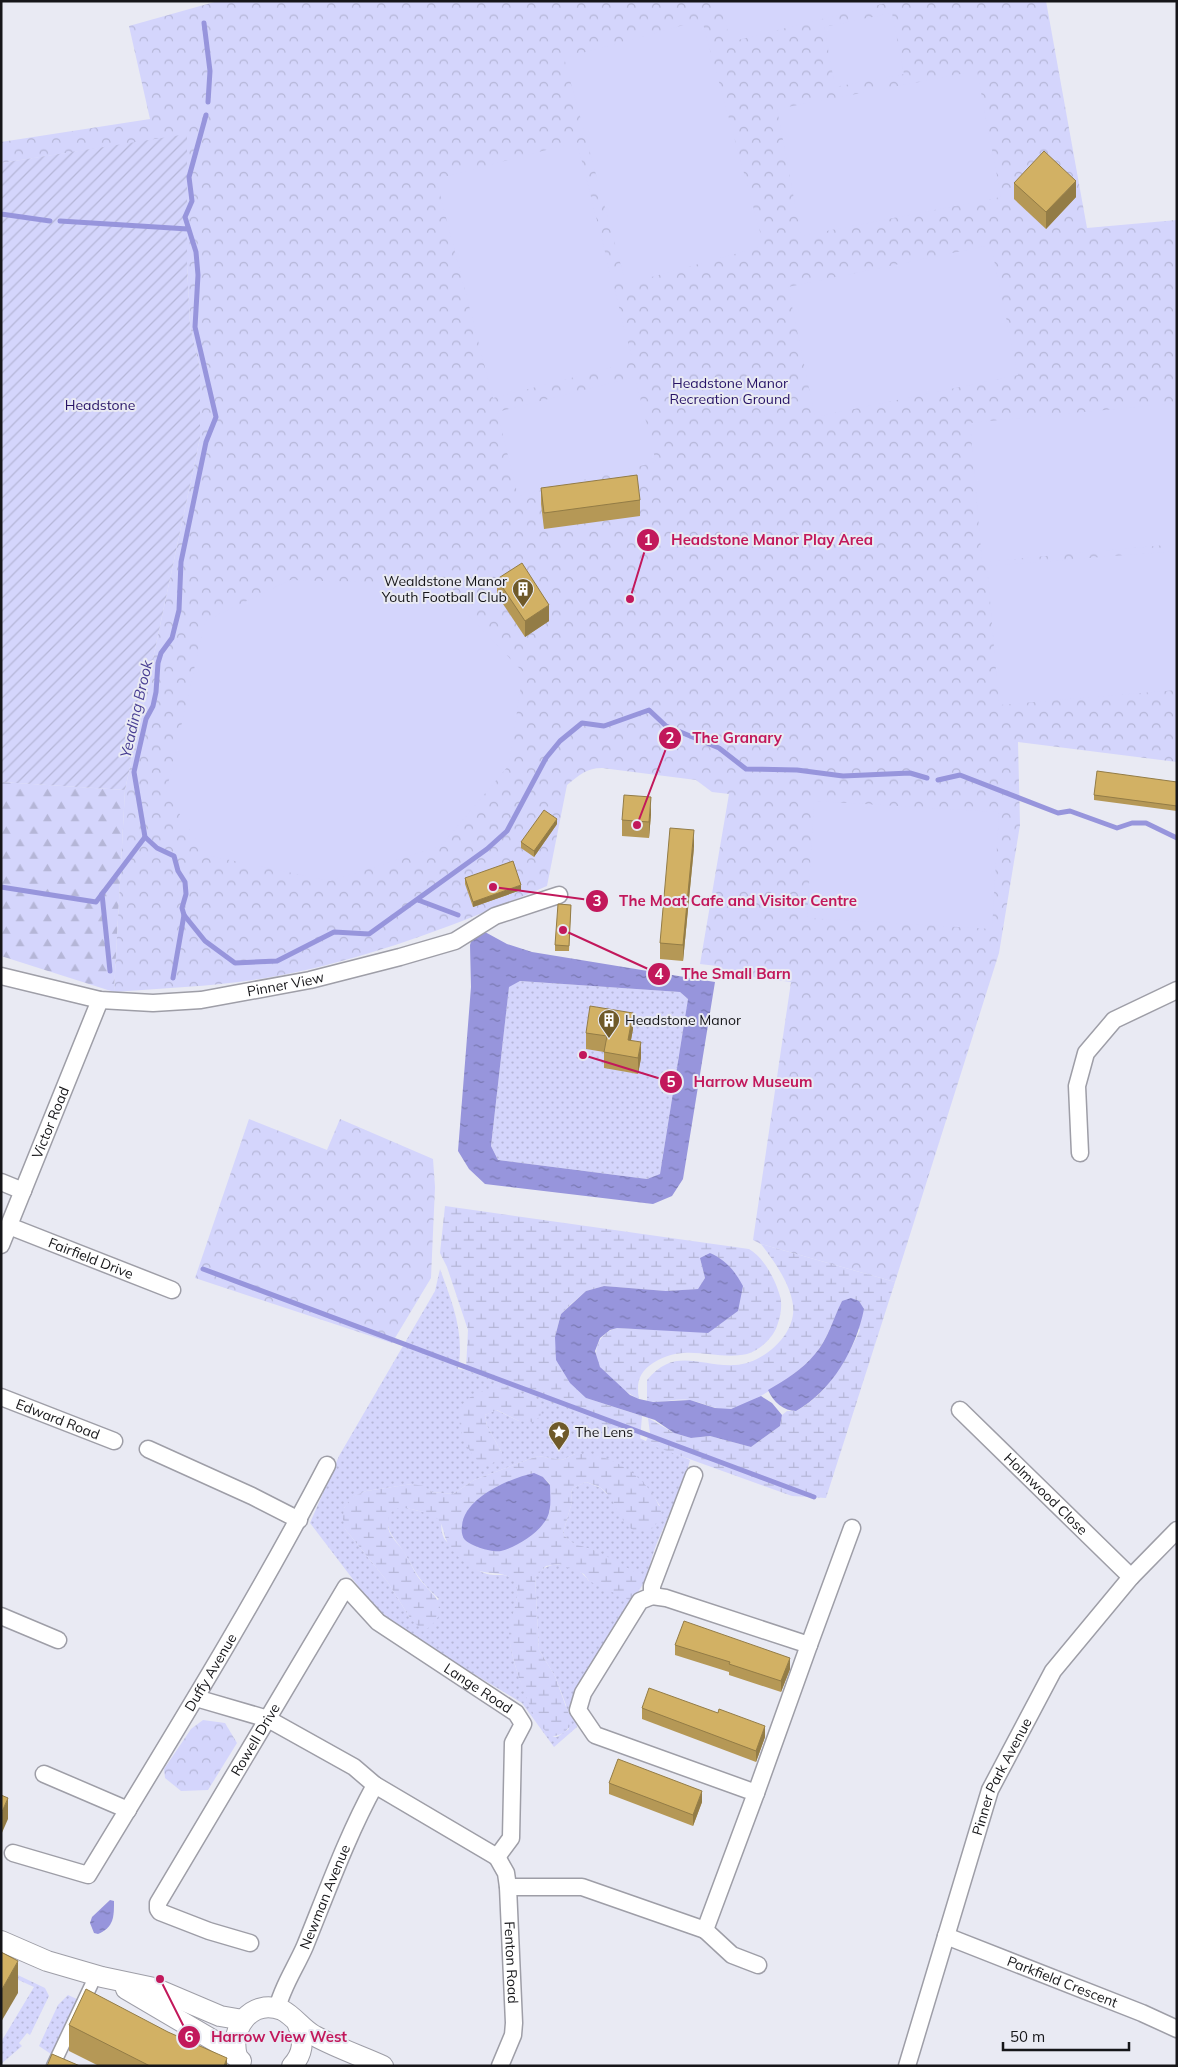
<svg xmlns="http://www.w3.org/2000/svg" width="1178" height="2067" font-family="Mulish,sans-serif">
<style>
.grass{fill:url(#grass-dots);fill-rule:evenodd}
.forest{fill:url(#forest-firs)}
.wetland{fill:url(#wetland-marsh);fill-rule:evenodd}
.park{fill:url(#park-crowns)}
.garden{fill:url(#garden-furrows)}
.pitch{fill:#d4d5fc}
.water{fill:url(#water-ripples);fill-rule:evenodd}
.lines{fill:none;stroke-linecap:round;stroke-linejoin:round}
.stream{stroke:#9795dc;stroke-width:5}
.pedestrian-casing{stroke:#9e9ea7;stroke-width:15}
.minor-casing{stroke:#9e9ea7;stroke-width:19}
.tertiary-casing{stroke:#9e9ea7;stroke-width:22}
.pedestrian{stroke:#fff;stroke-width:12}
.minor{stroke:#fff;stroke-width:16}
.tertiary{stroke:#fff;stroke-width:20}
.wall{fill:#b59856}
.shaded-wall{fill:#937c46}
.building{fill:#d2b164;stroke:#937c46}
.labels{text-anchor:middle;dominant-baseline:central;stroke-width:4;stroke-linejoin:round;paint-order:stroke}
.park-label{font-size:14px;fill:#271366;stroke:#e9eaf3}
.poi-label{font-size:14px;fill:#161619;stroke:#e9eaf3;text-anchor:start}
.street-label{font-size:14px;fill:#161619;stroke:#e9eaf3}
.water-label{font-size:15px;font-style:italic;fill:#4a4094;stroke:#e9eaf3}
.leader{fill:none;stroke:#c2185b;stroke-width:2}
.callout-dot{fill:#c2185b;stroke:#e9eaf3;stroke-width:2}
.mark-label{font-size:15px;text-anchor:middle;font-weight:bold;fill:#fff}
.callout-label{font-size:15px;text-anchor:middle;font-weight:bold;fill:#c2185b;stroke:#e9eaf3;stroke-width:4;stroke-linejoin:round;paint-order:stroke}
</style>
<defs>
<pattern id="grass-dots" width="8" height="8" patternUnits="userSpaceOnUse" patternTransform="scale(1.25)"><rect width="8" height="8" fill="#d4d5fc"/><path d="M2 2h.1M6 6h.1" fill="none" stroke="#b5b6d7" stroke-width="1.8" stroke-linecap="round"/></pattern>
<pattern id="forest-firs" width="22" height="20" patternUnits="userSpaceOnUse" patternTransform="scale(1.25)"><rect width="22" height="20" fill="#d4d5fc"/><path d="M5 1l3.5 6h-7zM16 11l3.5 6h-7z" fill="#b5b6d7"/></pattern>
<pattern id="wetland-marsh" width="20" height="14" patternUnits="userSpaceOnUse" patternTransform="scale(1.25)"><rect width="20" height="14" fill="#d4d5fc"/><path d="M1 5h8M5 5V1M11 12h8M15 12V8" fill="none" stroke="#b5b6d7"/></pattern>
<pattern id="park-crowns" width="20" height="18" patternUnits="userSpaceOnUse" patternTransform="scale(1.25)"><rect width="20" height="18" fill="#d4d5fc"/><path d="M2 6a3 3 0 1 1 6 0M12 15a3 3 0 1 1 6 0" fill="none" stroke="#b5b6d7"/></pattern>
<pattern id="garden-furrows" width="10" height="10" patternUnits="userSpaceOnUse" patternTransform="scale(1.25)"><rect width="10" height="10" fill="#d4d5fc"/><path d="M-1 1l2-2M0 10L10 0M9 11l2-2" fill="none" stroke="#b5b6d7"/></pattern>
<pattern id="water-ripples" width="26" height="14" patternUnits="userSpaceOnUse" patternTransform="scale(1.25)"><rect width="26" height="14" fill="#9795dc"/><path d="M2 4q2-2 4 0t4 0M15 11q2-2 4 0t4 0" fill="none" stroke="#7a79b2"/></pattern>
</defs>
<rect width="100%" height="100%" fill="#e9eaf3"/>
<g class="grass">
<path d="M520 981 680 992 688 999 660 1174 647 1179 498 1160 491 1146 509 986Z"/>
<path d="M440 1269C452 1302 465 1333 458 1369L466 1370 565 1406 690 1460C681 1501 653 1537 648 1576L573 1697 577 1727 554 1747 522 1703 384 1620 310 1523 339 1456 435 1291ZM462 1406H543L519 1421 496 1410 485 1415 487 1426 502 1453ZM575 1454C611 1457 641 1473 660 1506L607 1494 601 1488 586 1482 573 1488 571 1493 572 1502 563 1533C571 1546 581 1546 595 1551 600 1553 604 1557 609 1560L589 1581C575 1562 550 1557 535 1577L539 1650 555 1676 566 1705 569 1729 557 1737H553C533 1718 507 1658 510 1630 511 1617 522 1594 515 1582 508 1571 497 1577 487 1574 473 1570 465 1560 455 1549 452 1546 446 1542 444 1538 437 1524 449 1518 424 1512 413 1510 391 1500 388 1518 386 1533 396 1539 403 1551 409 1560 414 1571 421 1580 426 1587 433 1593 439 1599L410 1618 387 1581 345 1529 344 1508 353 1497 366 1491 412 1484 424 1487 432 1492 453 1494 474 1480 538 1456 562 1460Z"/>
<path d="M1 1967 45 1988 49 1996 30 2035 27 2033 19 2043 22 2046 1 2064V2042L34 1987 1 1972Z"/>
<path d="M68 1995 79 2000 55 2052 51 2054 39 2046 58 2005Z"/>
</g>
<path class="forest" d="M1 782 125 790 114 992 1 956Z"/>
<g class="wetland">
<path d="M445 1206 749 1249C763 1257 774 1277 779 1293 783 1304 781 1315 777 1326 773 1338 759 1351 747 1354 715 1361 686 1342 653 1363 639 1372 636 1383 639 1399 628 1394 606 1377 600 1367 590 1351 600 1332 617 1328L708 1332 738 1311 700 1258 705 1278 698 1289 666 1291 604 1286 586 1291 571 1304 561 1314 555 1337 586 1398 642 1416 640 1441 565 1406 466 1370 468 1330 447 1267 440 1253Z"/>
<path d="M761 1244 895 1282 826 1498 792 1496 645 1443 650 1433 648 1418 674 1433 691 1438 710 1436 751 1447 780 1426 782 1415 787 1411H796C828 1394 845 1362 860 1330L842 1301C834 1318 828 1337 816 1353 804 1370 751 1406 730 1409 716 1411 703 1402 689 1400 675 1398 660 1404 647 1401V1380C675 1346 700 1367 735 1365 763 1364 797 1334 793 1305 790 1283 774 1261 761 1244Z"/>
<path d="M500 1385 538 1400 543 1406 540 1417 532 1422 519 1421 497 1410 485 1415 487 1426 502 1453 499 1462 484 1466C469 1456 453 1425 462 1406 468 1394 488 1390 500 1385Z"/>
<path d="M575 1454C583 1454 593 1454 602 1457 628 1465 657 1489 662 1516L653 1528 637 1532C617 1523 618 1500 601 1488 597 1485 591 1484 586 1482L573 1488 571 1493 572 1502 563 1533C572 1547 583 1545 596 1551 613 1559 629 1569 645 1578L631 1601 589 1581 584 1574 559 1564 546 1566 535 1577 539 1650 555 1676 572 1724 564 1733 552 1737C547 1732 541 1727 537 1721 527 1702 508 1652 509 1631 510 1617 522 1596 515 1583 508 1569 487 1576 474 1569 467 1565 459 1558 454 1552 437 1534 451 1518 422 1512 408 1508 389 1502 388 1523 387 1534 396 1541 402 1549 409 1559 413 1571 421 1581 437 1599 452 1609 427 1629L418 1626 410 1618 387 1581 345 1529 343 1519 344 1508 352 1497 366 1491 412 1484 424 1486 432 1492 453 1494 474 1480 538 1456 562 1460ZM543 1477 550 1484V1511L500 1551 475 1546 465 1540Z"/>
</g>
<g class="park">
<path d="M218 1H1046L1087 228 1177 220V762L1018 742 1020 825 999 953 895 1282 761 1244 753 1240 791 982 716 972 717 966 700 964 729 794 712 792 696 780 602 768C587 768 579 775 567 785L547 886C459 924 371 958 277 976 223 986 168 988 114 992L125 790 200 438V369L190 326 187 264V135L1 163V142L150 119 129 26Z"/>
<path d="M249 1119 327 1150 340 1119 433 1159 435 1187 431 1278 392 1343 195 1278Z"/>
<path d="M203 1720 225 1723 237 1743 208 1790 181 1791 165 1778 164 1769 191 1729Z"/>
</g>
<path class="garden" d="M187 134V264L190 326 200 369V438L125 790 1 782V163Z"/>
<g class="pitch">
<path d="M721 1H894L730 42Z"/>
<path d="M892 13 904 74 835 87 824 27Z"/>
<path d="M702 20 764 246 626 284 564 58Z"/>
<path d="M977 71 1001 197 801 236 777 109Z"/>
<path d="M577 142 633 362 493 398 436 179Z"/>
<path d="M991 245 1018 375 815 417 788 287Z"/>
<path d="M635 377 656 462 518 496 497 412Z"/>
<path d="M1177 403V544L982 562 970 423Z"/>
<path d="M1177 551V690L999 705 987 566Z"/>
<path d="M290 580 438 584 523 672 509 765 441 846 330 881 206 855 166 793 205 621Z"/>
<path d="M814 801 999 812 992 929 807 918Z"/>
</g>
<g class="water">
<path d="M485 932 507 944 532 952 715 982 683 1179 672 1196 653 1204 485 1184 469 1169 458 1151 471 987 470 945 472 938ZM520 981 680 992 688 999 660 1174 647 1179 498 1160 491 1146 509 987Z"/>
<path d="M710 1253C726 1260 735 1271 743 1286L738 1311 708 1333 617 1328 610 1330 600 1338 595 1351 600 1367 630 1395 639 1399 653 1402 690 1400 715 1408 731 1409 761 1396 772 1403 782 1415 780 1426 751 1447 710 1436 691 1438 674 1433 655 1420 586 1398 570 1383 556 1360 555 1337 561 1314 586 1291 604 1286 666 1291 698 1289 705 1278 700 1258Z"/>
<path d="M851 1298 859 1301 864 1309C856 1349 832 1391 796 1411 784 1411 773 1402 768 1390 785 1380 802 1370 815 1354 828 1339 833 1319 842 1301Z"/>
<path d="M534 1473 543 1477 550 1485C550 1496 552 1508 547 1518 539 1533 517 1547 501 1551 493 1553 471 1546 465 1540 462 1537 461 1530 462 1526 464 1498 510 1478 534 1473Z"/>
<path d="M110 1900 114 1901C114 1917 114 1927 98 1934L94 1933 90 1923 92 1917Z"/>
</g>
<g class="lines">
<g class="stream">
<path d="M204 23 210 71 208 102"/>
<path d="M206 115 189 177 192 201 185 217 196 252 198 275 195 327 216 417 206 442 181 562 179 610 172 638 161 653 158 663 156 692 153 706 146 719 134 772 145 837 157 848 174 856 178 871 185 882 186 894 182 908 184 915 205 941 235 963 277 961 334 932 369 934 487 849 507 831 546 758 560 741 582 723 604 726 649 710 666 726 719 748 746 769 797 770 843 776 910 773 927 778"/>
<path d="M1 214 50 221"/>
<path d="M60 221 188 229"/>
<path d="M938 780 960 775 1058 813 1070 811 1117 828 1132 823H1146L1177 838"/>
<path d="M1 887 96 902 145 837"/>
<path d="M102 894 110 971"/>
<path d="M418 900 458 915"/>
<path d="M173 978 184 915"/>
<path d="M203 1269 814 1497"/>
</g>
<g class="pedestrian-casing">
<path id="pedestrian" d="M53 2066 96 1975"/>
</g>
<g class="minor-casing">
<g id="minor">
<path id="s1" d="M1 976 100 1000 153 1003 201 1000 310 980 400 957 455 941 495 916 559 895"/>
<path d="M1080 1153 1077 1086 1086 1053 1114 1020 1177 990"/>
<path d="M1 1182 23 1191"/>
<path id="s2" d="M9 1226 172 1290"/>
<path id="s3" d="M1 1245 100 1000"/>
<path id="s4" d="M1 1397 114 1441"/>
<path id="s5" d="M960 1410 1131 1577"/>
<path d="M148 1449 252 1496 299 1520"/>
<path d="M652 1596 666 1598 809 1645 756 1793"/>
<path d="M1 1616 58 1640"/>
<path d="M809 1645 852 1528"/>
<path d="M196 1698 268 1719 354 1767 375 1785 497 1857"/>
<path d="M44 1774 128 1810"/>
<path id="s6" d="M13 1853 88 1875C170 1740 254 1605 327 1465"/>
<path id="s7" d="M497 1857 506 1873 508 1887 514 2023 513 2035 500 2066"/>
<path d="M508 1887H582L705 1930 756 1793 595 1735 578 1710 583 1693 640 1601 652 1596V1586L694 1475"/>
<path d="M705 1930 732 1955 758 1965"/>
<path id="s8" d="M946 1936 1142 2013 1177 2029"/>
<path id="s9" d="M250 1943 209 1931 160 1912 158 1909V1903L346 1587 378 1622 516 1713 523 1724 513 1743 511 1838 497 1857"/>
<path id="s10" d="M277 2009C282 1987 296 1967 305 1946 327 1892 347 1836 375 1785"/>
<path id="s11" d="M907 2066 990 1790 1053 1671 1131 1577 1177 1530"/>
</g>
</g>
<g class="tertiary-casing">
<g id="tertiary">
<path d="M1 1941 47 1961 102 1977 154 1988 220 2016 243 2020"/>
<path d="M126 1989 223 2046 241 2061"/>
<path d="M237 2056C229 2029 251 1998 282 2010 294 2016 303 2030 315 2036 337 2048 361 2056 383 2066"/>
<path d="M292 2066C304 2053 304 2040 298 2025"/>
</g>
</g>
<use href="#pedestrian" class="pedestrian"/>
<use href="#minor" class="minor"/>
<use href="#tertiary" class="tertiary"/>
</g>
<g class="wall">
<path d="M1014 183 1076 197 1046 229 1014 199Z"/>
<path d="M541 488 640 500V516L544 529 541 504Z"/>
<path d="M497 579 549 621 525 637 497 595Z"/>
<path d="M1177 782V811L1094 800V795Z"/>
<path d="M651 814 649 838 622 836V820Z"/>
<path d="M557 824 534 857 521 848V842Z"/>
<path d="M694 847 683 961 660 959V943Z"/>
<path d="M465 878 521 890 473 907 465 884Z"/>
<path d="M571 905 569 951H555V945Z"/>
<path d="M633 1029 631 1040 641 1058 638 1074 604 1068V1052L586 1049V1033Z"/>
<path d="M675 1645 790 1669 781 1692 729 1675V1672L675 1655Z"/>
<path d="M642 1708 718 1713 765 1737 756 1762 642 1719Z"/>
<path d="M609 1783 702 1802 693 1826 609 1794Z"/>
<path d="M69 2025 168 2032 227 2066H99L69 2051Z"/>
</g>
<g class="shaded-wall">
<path d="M1076 181V197L1046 229V212Z"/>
<path d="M549 605V621L525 637V621Z"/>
<path d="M651 797V814L649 838V822Z"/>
<path d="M557 819V824L534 857V851Z"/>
<path d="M694 830V847L683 961V945Z"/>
<path d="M521 885V890L473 907V902Z"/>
<path d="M633 1013V1029L628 1056V1040Z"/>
<path d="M641 1042V1058L638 1074V1058Z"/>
<path d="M790 1658V1669L781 1692V1681Z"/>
<path d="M765 1726V1737L756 1762V1751Z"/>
<path d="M702 1791V1802L693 1826V1815Z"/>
<path d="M8 1798V1819L1 1835V1814Z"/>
<path d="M18 1961V1993L1 2022V1991Z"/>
<path d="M227 2058V2066H224Z"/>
</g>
<g class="building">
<path d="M1044 151 1076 181 1046 212 1014 183Z"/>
<path d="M637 475 640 500 544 513 541 488Z"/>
<path d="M522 563 549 605 525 621 497 579Z"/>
<path d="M1097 771 1177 782V806L1094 795Z"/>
<path d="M624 795 651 797 649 822 622 820Z"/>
<path d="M544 810 557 819 534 851 521 842Z"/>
<path d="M670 828 694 830 683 945 660 943Z"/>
<path d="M513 861 521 885 473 902 465 878Z"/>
<path d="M558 904 571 905 569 946 555 945Z"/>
<path d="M590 1006 633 1013 628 1040 641 1042 638 1058 604 1052 607 1036 586 1033Z"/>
<path d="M684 1621 790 1658 781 1681 729 1664 730 1662 675 1645Z"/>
<path d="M649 1688 718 1713 719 1709 765 1726 756 1751 642 1708Z"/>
<path d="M618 1759 702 1791 693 1815 609 1783Z"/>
<path d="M1 1795 8 1798 1 1814Z"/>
<path d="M1 1952 18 1961 1 1991Z"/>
<path d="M86 1989 168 2032 227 2058 224 2066H150L69 2025Z"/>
<path d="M52 2054 80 2066H47Z"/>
</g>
<defs>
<g id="building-pin" transform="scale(1.125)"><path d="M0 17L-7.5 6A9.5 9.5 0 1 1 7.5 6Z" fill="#6f5a29" stroke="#e9eaf3"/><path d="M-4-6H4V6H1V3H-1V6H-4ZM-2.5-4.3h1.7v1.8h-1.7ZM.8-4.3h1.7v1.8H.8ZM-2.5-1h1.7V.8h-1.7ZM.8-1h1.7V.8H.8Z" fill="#fff"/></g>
<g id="sight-pin" transform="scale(1.125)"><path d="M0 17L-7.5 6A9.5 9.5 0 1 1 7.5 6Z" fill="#6f5a29" stroke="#e9eaf3"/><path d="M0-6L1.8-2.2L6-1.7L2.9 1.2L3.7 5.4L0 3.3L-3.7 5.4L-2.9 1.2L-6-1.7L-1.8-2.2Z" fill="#fff"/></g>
</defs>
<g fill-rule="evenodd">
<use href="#building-pin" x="523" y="589"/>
<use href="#building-pin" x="609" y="1020"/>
<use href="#sight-pin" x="559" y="1432"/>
</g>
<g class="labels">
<g class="park-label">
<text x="730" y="383">Headstone Manor<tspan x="730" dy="16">Recreation Ground</tspan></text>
<text x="100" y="405">Headstone</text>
</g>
<g class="poi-label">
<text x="507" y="581" text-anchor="end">Wealdstone Manor<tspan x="507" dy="16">Youth Football Club</tspan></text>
<text x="625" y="1020">Headstone Manor</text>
<text x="575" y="1432">The Lens</text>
</g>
<g class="street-label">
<text stroke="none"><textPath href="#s1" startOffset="289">Pinner View</textPath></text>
<text stroke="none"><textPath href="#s3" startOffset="132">Victor Road</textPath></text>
<text stroke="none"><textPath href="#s2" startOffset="88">Fairfield Drive</textPath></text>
<text stroke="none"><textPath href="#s4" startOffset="61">Edward Road</textPath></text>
<text stroke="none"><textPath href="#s5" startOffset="120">Holmwood Close</textPath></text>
<text stroke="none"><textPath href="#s6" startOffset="315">Duffy Avenue</textPath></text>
<text stroke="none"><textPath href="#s9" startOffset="640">Lange Road</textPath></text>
<text stroke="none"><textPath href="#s9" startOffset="295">Rowell Drive</textPath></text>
<text stroke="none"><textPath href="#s11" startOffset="305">Pinner Park Avenue</textPath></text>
<text stroke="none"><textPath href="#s10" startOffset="122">Newman Avenue</textPath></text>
<text stroke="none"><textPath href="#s7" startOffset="108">Fenton Road</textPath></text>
<text stroke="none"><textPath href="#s8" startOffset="125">Parkfield Crescent</textPath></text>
</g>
<g class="water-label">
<text transform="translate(136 709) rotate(-77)">Yeading Brook</text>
</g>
</g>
<path class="leader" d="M630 599L648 540M637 825L670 738M493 887L597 901M563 930L659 974M583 1055L671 1082M160 1979L189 2037"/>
<g class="callout-dot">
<circle cx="630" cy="599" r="5"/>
<circle cx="637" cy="825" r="5"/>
<circle cx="493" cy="887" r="5"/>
<circle cx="563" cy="930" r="5"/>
<circle cx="583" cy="1055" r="5"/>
<circle cx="160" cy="1979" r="5"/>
<circle cx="648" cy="540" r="12"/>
<circle cx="670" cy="738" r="12"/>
<circle cx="597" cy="901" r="12"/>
<circle cx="659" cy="974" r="12"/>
<circle cx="671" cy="1082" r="12"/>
<circle cx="189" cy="2037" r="12"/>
</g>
<g class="mark-label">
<text x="648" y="545">1</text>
<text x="670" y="743">2</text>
<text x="597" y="906">3</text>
<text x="659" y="979">4</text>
<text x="671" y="1087">5</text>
<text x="189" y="2042">6</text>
</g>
<g class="callout-label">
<text x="772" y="545">Headstone Manor Play Area</text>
<text x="737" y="743">The Granary</text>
<text x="738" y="906">The Moat Cafe and Visitor Centre</text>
<text x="736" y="979">The Small Barn</text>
<text x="753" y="1087">Harrow Museum</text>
<text x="279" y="2042">Harrow View West</text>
</g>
<rect width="1178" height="2067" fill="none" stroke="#161619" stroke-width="5"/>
<path d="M1003 2042v8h126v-8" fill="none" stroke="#161619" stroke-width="2.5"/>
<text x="1010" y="2042" font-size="15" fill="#161619" stroke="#e9eaf3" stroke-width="4" paint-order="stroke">50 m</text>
</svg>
